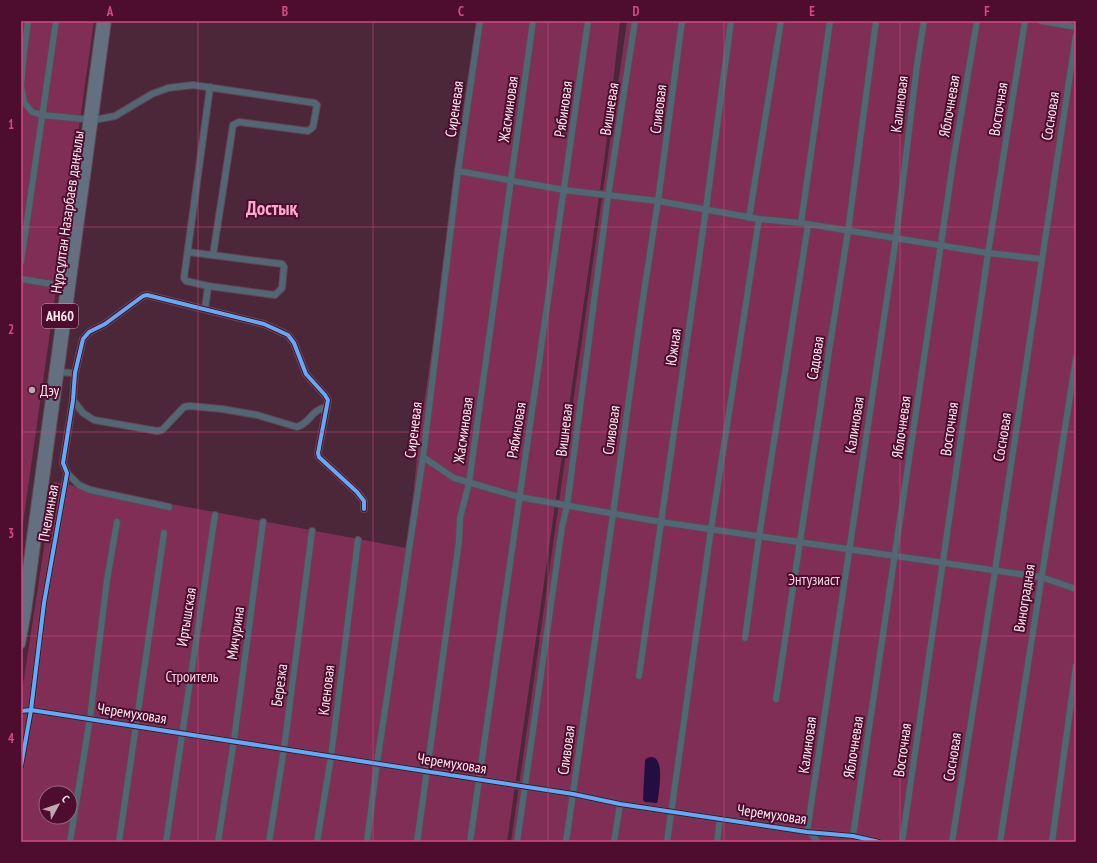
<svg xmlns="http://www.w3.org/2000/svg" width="1097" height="863" font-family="'PT Sans Narrow',sans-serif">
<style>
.green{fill:#812e56;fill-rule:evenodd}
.water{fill:#230d41}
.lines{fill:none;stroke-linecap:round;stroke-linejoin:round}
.minor-casing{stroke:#614553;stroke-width:8}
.major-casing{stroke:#614553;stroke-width:10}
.minor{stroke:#526674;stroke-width:6}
.major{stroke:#646f7f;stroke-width:8}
.cycleway-casing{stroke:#4e0c2e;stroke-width:6}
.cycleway{stroke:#66a8f1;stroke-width:4}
.grid{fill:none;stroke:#d14d81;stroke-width:1;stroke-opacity:0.55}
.poi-dot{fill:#bfa7b1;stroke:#4e0c2e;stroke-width:1.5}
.labels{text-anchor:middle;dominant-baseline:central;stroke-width:4;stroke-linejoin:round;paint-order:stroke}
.shield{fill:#4e0c2e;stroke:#c8a9b7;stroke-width:1}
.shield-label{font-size:14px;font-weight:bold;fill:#fdecf2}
.street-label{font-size:15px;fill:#fdecf2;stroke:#4e0c2e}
.poi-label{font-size:15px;fill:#fdecf2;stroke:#4e0c2e;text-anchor:start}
.park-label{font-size:15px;fill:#f6d6e2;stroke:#4e0c2e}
.district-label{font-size:19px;font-weight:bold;fill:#fbaaca;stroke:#4e0c2e}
.neatline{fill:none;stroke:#d14d81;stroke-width:1.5}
.grid-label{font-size:13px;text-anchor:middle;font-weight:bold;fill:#d14d81}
</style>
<rect width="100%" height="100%" fill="#4b2739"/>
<g class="green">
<path d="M21 21H94L21 537Z"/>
<path d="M483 21H620L605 154 507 842H21V698L54 482 406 548 414 488 418 446 458 171 469 116ZM46 793H70V817H46Z"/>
<path d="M627 21H1076V842H511Z"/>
</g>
<path class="water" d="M651 757C665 757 659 789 658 799L657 803 645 802 643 800 645 760 647 758Z"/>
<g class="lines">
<g class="minor-casing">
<g id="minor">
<path d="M28 21 24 52 21 86 24 102 32 112 42 115 94 120 115 116 152 94 168 88 193 85 315 103 317 105 313 127 308 131 239 122 233 125 213 255"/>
<path d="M1041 21 1076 27"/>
<path d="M458 171 564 190 658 201 759 219 801 223 988 253 1042 259"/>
<path d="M749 218 781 21"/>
<path d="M801 223 830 21"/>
<path d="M188 252 282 264 284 267 282 288 275 295 208 286 186 281 184 278 210 87"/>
<path d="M21 262 56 21"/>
<path d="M21 279 64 286"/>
<path d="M205 309 208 286"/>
<path d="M57 372 75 373"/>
<path d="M73 400 83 413 94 420 157 431 162 430 165 427 184 407 190 406 222 409 257 415 297 427C311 423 310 410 327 407"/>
<path d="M423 457 454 478 519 497 661 522 1041 577 1076 589"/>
<path d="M67 473 79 485 90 490 169 507"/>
<path d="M745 638 759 537 808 225"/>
<path d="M639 676 706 209 731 21"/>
<path d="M776 699 829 351 848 231 876 21"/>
<path d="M21 711 31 710 573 794 620 804 807 832 853 836 879 842"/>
<path d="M21 766 31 710 44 603 67 473 63 463 73 400 75 373 83 339 89 332 105 324 143 296 147 295 264 324 288 335 294 343 306 374 325 395 328 400 318 453 319 457 357 492 364 501V509"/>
<path d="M807 832 896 238 917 65 924 21"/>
<path d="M809 832 818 842"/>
<path d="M853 836 954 156 977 21"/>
<path d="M70 842 90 718 107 580 117 522"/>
<path d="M119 842 164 533"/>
<path d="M166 842 215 515"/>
<path d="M218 842 234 740 263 522"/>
<path d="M269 842 284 749 312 531"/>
<path d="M317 842 331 757 358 540"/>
<path d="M367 842 377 763 423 457 458 171 480 21"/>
<path d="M417 842 459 541 460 518 469 483 533 21"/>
<path d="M470 842 588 21"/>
<path d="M517 842 562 527 567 506 608 196 635 21"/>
<path d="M566 842 613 514 642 305 658 201 682 21"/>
<path d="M614 842 620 804"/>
<path d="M667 842 711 529 759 219"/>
<path d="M717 842 720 819"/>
<path d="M902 842 988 253 1025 21"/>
<path d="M952 842 995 571 1076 35"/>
<path d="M1000 842 1076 358"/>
<path d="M1052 842 1076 666"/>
</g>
</g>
<g class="major-casing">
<g id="major">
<path d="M21 612 101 21"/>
<path d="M21 644 27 612 107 21"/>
</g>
</g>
<use href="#minor" class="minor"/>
<use href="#major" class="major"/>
<g class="cycleway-casing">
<g id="cycleway">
<path d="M21 711 31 710 573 794 620 804 807 832 853 836 879 842"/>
<path d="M21 766 31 710 44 603 67 473 63 463 73 400 75 373 83 339 89 332 105 324 143 296 147 295 264 324 288 335 294 343 306 374 325 395 328 400 318 453 319 457 357 492 364 501V509"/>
</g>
</g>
<use href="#cycleway" class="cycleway"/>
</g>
<path class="grid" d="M198 21V842M373 21V842M548 21V842M724 21V842M900 21V842M21 227H1076M21 432H1076M21 636H1076"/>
<circle class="poi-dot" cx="32" cy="390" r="4"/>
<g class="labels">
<rect class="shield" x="42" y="304" width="36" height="24" rx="3"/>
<g class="shield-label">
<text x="60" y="316">АН60</text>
</g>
<g class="street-label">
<text transform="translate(899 104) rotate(-83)">Калиновая</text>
<text transform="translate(949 106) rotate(-80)">Яблочневая</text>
<text transform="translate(454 109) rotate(-82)">Сиреневая</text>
<text transform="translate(508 109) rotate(-82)">Жасминовая</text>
<text transform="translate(563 109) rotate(-82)">Рябиновая</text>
<text transform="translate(609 109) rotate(-81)">Вишневая</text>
<text transform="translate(658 109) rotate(-83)">Сливовая</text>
<text transform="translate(998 109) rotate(-81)">Восточная</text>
<text transform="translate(1050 116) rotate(-81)">Сосновая</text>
<text transform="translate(67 212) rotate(-82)">Нұрсұлтан Назарбаев даңғылы</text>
<text transform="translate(673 347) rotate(-82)">Южная</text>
<text transform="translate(815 358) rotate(-81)">Садовая</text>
<text transform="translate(854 425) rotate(-81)">Калиновая</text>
<text transform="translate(901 427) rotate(-82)">Яблочневая</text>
<text transform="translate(949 429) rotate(-82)">Восточная</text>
<text transform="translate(413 430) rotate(-83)">Сиреневая</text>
<text transform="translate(463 430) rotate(-82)">Жасминовая</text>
<text transform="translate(516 430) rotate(-81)">Рябиновая</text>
<text transform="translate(564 430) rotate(-83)">Вишневая</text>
<text transform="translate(611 430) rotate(-82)">Сливовая</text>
<text transform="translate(1002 437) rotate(-81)">Сосновая</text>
<text transform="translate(48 513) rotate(-80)">Пчелинная</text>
<text transform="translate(1024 598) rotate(-81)">Виноградная</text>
<text transform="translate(186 617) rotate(-81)">Иртышская</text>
<text transform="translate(235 633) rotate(-82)">Мичурина</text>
<text transform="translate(279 685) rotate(-82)">Березка</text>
<text transform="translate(326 690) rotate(-83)">Кленовая</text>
<text transform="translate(132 713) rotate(9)">Черемуховая</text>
<text transform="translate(807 745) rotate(-82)">Калиновая</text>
<text transform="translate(853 747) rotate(-81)">Яблочневая</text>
<text transform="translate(566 750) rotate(-82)">Сливовая</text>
<text transform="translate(902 750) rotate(-82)">Восточная</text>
<text transform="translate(952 757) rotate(-81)">Сосновая</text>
<text transform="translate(452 763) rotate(9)">Черемуховая</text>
<text transform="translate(772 814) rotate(8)">Черемуховая</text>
</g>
<g class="poi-label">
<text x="40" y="390">Дэу</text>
</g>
<g class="park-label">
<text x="814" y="579">Энтузиаст</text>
<text x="192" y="676">Строитель</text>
</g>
<g class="district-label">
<text x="272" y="208">Достық</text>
</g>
</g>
<rect width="1097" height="863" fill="none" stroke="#4e0c2e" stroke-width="44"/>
<g transform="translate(58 805) rotate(50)"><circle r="19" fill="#4e0c2e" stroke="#94667c"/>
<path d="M0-3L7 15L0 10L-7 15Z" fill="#bfa7b1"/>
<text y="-6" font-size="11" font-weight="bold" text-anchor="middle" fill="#fdecf2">С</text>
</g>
<rect x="22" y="22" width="1053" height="819" class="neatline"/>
<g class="grid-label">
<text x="110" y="16">A</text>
<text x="285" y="16">B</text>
<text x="461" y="16">C</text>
<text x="636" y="16">D</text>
<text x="812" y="16">E</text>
<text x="987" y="16">F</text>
<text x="11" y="129">1</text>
<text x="11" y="334">2</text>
<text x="11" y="538">3</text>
<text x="11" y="743">4</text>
</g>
</svg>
